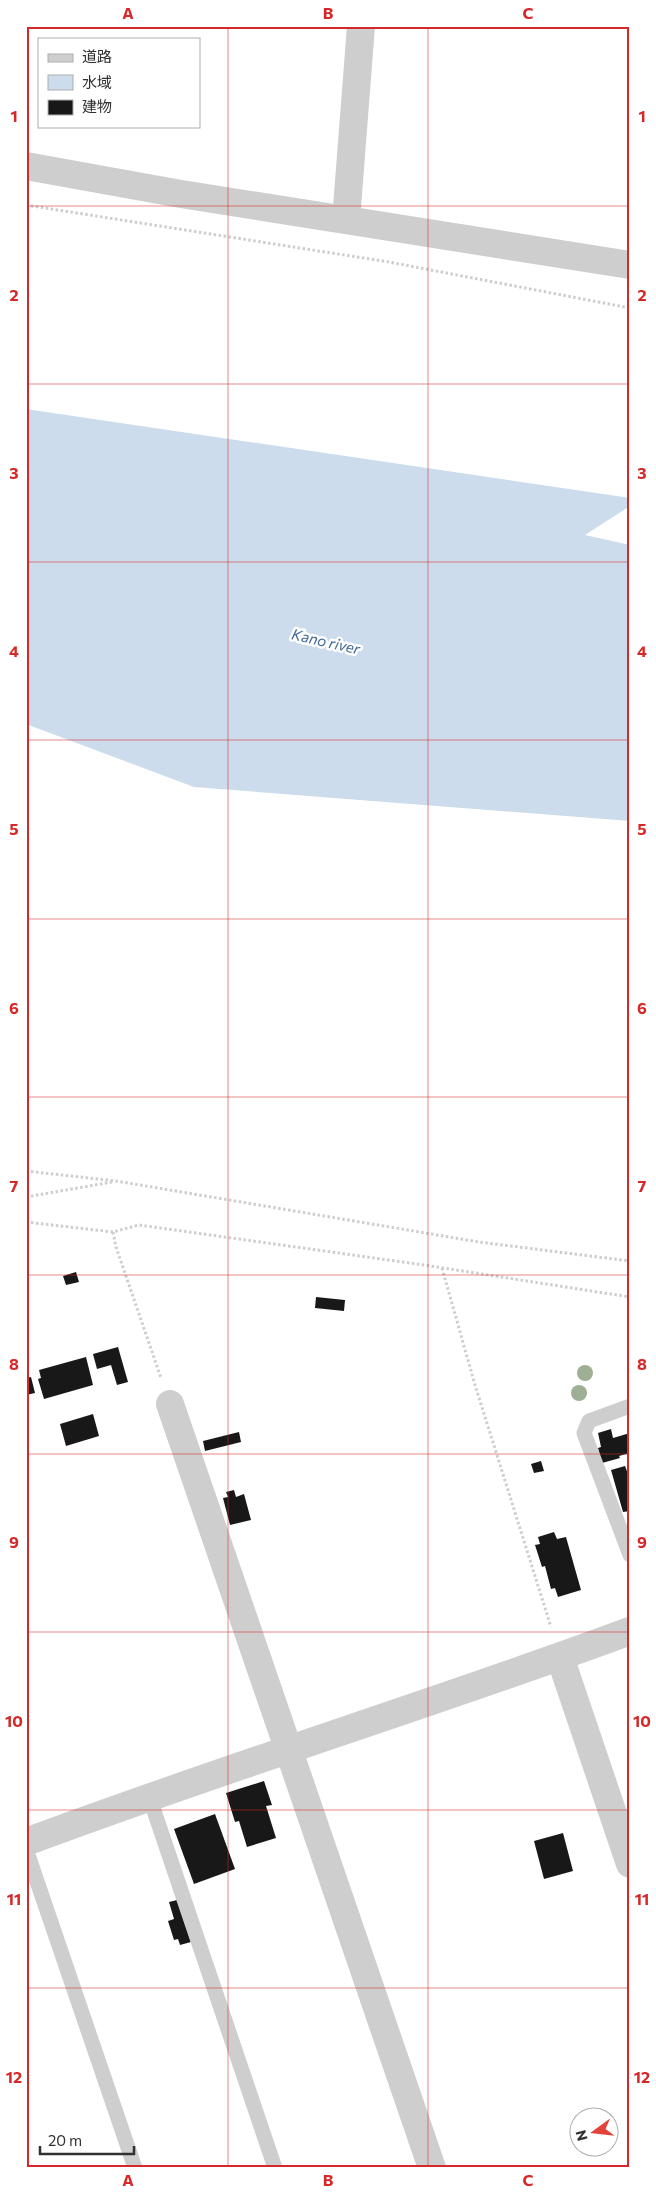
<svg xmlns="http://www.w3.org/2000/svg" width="656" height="2194" font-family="Commissioner,'Noto Sans JP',sans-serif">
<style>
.water{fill:#ccdcec}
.building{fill:#181818}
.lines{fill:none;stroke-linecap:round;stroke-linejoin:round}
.path{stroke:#cecece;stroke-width:3;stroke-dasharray:2.5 2.5;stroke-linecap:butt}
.lane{stroke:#cecece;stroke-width:15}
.street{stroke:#cecece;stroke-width:28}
.tree{fill:#9eaf95}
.grid{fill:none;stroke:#d62828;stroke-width:1;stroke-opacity:0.55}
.labels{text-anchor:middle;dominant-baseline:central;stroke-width:5;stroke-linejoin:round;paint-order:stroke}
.water-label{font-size:15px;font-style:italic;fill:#3f6793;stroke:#fff}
.neatline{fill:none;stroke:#d62828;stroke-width:2}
.grid-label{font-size:16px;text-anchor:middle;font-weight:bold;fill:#d62828}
</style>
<rect width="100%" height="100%" fill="#fff"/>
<path class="water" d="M26 409 630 498V506L585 535 630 545V821L194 787 26 724Z"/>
<g class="building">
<path d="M76 1272 79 1282 66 1285 63 1276Z"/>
<path d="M316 1297 345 1300 344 1311 315 1308Z"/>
<path d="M118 1347 128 1382 117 1385 111 1365 97 1369 93 1354Z"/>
<path d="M86 1357 93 1385 44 1399 38 1379 41 1378 39 1370Z"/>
<path d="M31 1377 35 1393 26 1395V1378Z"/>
<path d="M93 1414 99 1436 66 1446 60 1424Z"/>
<path d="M611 1429 613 1438 630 1433V1453L619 1456 620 1458 602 1463 598 1448 601 1447 598 1433Z"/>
<path d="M239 1432 241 1442 205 1451 203 1441Z"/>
<path d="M541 1461 544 1471 534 1473 531 1464Z"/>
<path d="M625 1466 628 1474 630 1473V1511L623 1512 611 1470Z"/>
<path d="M234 1490 236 1497 244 1494 251 1520 230 1525 223 1498 228 1497 226 1492Z"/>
<path d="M554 1532 557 1539 566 1537 581 1590 558 1597 555 1588 551 1589 545 1566 542 1567 535 1545 540 1544 538 1537Z"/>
<path d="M264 1781 272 1805 266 1806 276 1838 247 1847 239 1821 235 1822 226 1793Z"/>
<path d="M215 1814 235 1869 194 1884 174 1829Z"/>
<path d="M563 1833 573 1871 544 1879 534 1841Z"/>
<path d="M177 1900 191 1942 180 1945 178 1939 174 1940 168 1921 174 1919 169 1902Z"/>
</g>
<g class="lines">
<g class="path">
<path d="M26 205 389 262 630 308"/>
<path d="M26 1171 116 1181 479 1242 630 1261"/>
<path d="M26 1197 112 1182"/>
<path d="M26 1222 113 1232 139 1225 424 1265 630 1297"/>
<path d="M113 1232 116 1247 161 1378"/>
<path d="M442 1268 475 1385 551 1627"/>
</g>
<g class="lane">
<path d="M630 1406 589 1421 584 1433 630 1555"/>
<path d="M149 1796 275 2168"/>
<path d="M26 1849 135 2168"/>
</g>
<g class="street">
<path d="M26 166 181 194 630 265"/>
<path d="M346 220 361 26"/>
<path d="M170 1404 432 2168"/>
<path d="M560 1657 630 1864"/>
<path d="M26 1842C226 1767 430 1705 630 1631"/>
</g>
</g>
<g class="tree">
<circle cx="585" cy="1373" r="8"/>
<circle cx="579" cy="1393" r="8"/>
</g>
<path class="grid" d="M228 26V2168M428 26V2168M26 206H630M26 384H630M26 562H630M26 740H630M26 919H630M26 1097H630M26 1275H630M26 1454H630M26 1632H630M26 1810H630M26 1988H630"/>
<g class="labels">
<g class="water-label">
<text transform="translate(326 641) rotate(13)">Kano river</text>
</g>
</g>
<rect width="656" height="2194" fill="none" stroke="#ffffff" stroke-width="55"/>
<rect x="38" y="38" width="162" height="90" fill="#ffffff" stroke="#adadad"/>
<rect x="48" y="54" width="25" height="8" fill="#cecece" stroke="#adadad"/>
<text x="82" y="62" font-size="15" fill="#313131">道路</text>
<rect x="48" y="75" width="25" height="15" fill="#ccdcec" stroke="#adadad"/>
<text x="82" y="88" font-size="15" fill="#313131">水域</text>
<rect x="48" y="100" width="25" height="15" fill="#181818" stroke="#adadad"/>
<text x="82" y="112" font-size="15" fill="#313131">建物</text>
<g transform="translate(594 2132) rotate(255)"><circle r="24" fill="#ffffff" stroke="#adadad"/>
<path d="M0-4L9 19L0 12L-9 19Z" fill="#e34238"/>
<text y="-8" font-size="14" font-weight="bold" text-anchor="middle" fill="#313131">N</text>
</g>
<path d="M40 2146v8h94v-8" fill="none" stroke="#313131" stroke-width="2.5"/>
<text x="48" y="2146" font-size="15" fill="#313131" stroke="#ffffff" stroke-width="4" paint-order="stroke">20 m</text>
<rect x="28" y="28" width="600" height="2138" class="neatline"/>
<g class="grid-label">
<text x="128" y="19">A</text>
<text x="328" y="19">B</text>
<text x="528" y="19">C</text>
<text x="14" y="122">1</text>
<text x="642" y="122">1</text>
<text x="14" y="301">2</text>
<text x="642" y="301">2</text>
<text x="14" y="479">3</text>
<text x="642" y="479">3</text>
<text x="14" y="657">4</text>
<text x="642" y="657">4</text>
<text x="14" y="835">5</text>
<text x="642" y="835">5</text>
<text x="14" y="1014">6</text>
<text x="642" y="1014">6</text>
<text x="14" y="1192">7</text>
<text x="642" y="1192">7</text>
<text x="14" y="1370">8</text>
<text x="642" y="1370">8</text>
<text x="14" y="1548">9</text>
<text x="642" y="1548">9</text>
<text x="14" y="1727">10</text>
<text x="642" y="1727">10</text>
<text x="14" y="1905">11</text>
<text x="642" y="1905">11</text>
<text x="14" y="2083">12</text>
<text x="642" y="2083">12</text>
<text x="128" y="2186">A</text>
<text x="328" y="2186">B</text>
<text x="528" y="2186">C</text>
</g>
</svg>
